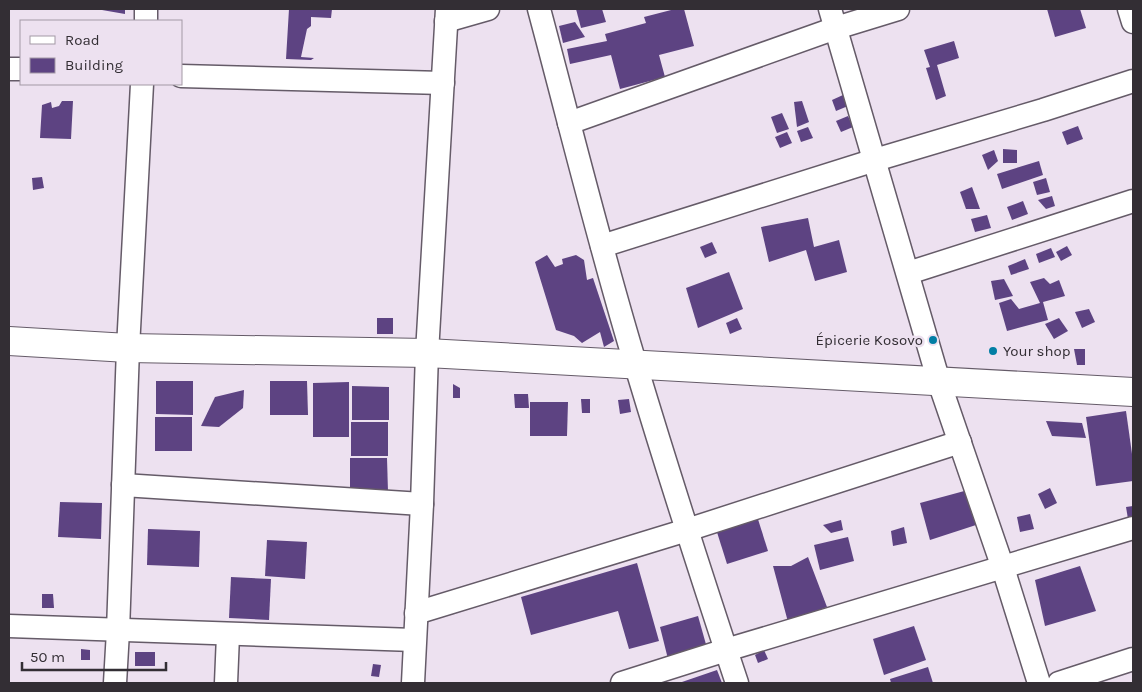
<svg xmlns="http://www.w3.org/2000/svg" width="1142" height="692" font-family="Karla,sans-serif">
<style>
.building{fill:#5d4382}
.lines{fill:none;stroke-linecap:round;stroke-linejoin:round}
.minor-casing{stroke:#655b68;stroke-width:25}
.tertiary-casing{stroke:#655b68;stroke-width:30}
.minor{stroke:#fff;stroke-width:22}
.tertiary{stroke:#fff;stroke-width:28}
.poi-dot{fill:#017ea4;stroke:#ede1f0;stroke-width:2}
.labels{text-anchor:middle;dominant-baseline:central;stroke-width:5;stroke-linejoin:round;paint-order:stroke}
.poi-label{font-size:15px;fill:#332e34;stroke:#ede1f0;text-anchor:end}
</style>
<rect width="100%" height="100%" fill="#ede1f0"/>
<g class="building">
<path d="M102 9H125V14L102 10Z"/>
<path d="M289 9H332L331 18 311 17V26L307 29 301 57 314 58 311 60 286 59Z"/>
<path d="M576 9H602L606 22 581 28Z"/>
<path d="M675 9H684L694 46 659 55 665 77 620 89 611 55 570 64 567 49 607 41 605 34 646 23 644 17Z"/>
<path d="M1047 9H1080L1086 28 1055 37Z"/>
<path d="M575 22 585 37 563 43 559 26Z"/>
<path d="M954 41 959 58 937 65 946 96 936 100 926 68 930 67 924 50Z"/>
<path d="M843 95 848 106 836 111 832 100Z"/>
<path d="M62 101H73L71 139 40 138 42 105 51 102 52 108 59 106Z"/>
<path d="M802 101 809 122 797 127 794 102Z"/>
<path d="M782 113 789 129 777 133 771 117Z"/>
<path d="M848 116 853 127 841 132 836 121Z"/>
<path d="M1078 126 1083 139 1067 145 1062 132Z"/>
<path d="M808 127 813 138 801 142 797 131Z"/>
<path d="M787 132 792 143 780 148 775 137Z"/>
<path d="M1003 149 1017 150V163H1003Z"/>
<path d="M994 150 998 161 988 170 982 155Z"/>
<path d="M1039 161 1043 175 1002 189 997 174Z"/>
<path d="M42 177 44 188 33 190 32 178Z"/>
<path d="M1046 178 1050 192 1037 195 1033 182Z"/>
<path d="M972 187 980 209H966L960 192Z"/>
<path d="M1052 196 1055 206 1046 209 1038 200Z"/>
<path d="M1023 201 1028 214 1012 220 1007 207Z"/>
<path d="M987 215 991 228 975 232 971 219Z"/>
<path d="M808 218 814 247 839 240 847 272 815 281 806 250 769 262 761 227Z"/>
<path d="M712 242 717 253 705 258 700 247Z"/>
<path d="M1067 246 1072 255 1061 261 1056 252Z"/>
<path d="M1051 248 1055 257 1039 263 1036 254Z"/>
<path d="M547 255 555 267 563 264 562 259 576 255 584 260 587 280 593 278 614 341 604 347 600 332 582 343 574 336 556 330 535 262Z"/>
<path d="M1025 259 1029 269 1011 275 1008 266Z"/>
<path d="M729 272 743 309 698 328 686 288Z"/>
<path d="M1044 278 1050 284 1059 280 1065 296 1043 302 1048 320 1007 331 999 303 1011 299 1019 309 1040 303 1030 282Z"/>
<path d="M1004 279 1013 296 995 300 991 281Z"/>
<path d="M1089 309 1095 322 1082 328 1075 312Z"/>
<rect x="377" y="318" width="16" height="16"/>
<path d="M737 318 742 329 730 334 726 323Z"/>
<path d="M1059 318 1068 331 1054 339 1045 324Z"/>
<path d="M1074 349H1085V365H1077Z"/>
<path d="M156 381H193V415L156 414Z"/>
<path d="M270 381H307L308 415H270Z"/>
<path d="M349 382V437H313V383Z"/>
<path d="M453 384 460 388V398H453Z"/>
<path d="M352 386 389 387V420H352Z"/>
<path d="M244 390 243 408 219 427 201 426 215 397Z"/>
<path d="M514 394H528L529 408H515Z"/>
<path d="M581 399H590V413H582Z"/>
<path d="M629 399 631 412 620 414 618 400Z"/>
<path d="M530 402H568L567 436H530Z"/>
<path d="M1126 411 1133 461V481L1096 486 1086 417Z"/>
<rect x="155" y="417" width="37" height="34"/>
<path d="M1046 421 1082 423 1086 438 1052 436Z"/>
<rect x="351" y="422" width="37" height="34"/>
<path d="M350 458H387L388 492H350Z"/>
<path d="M1050 488 1057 503 1045 509 1038 494Z"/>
<path d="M968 490 976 525 930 540 920 503Z"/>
<path d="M60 502 102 503 101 539 58 537Z"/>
<path d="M1133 506V518L1128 519 1126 507Z"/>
<path d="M1030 514 1034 529 1020 532 1017 517Z"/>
<path d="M757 516 768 551 727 564 716 529Z"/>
<path d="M841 520 843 530 831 533 823 525Z"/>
<path d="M904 527 907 543 893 546 891 531Z"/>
<path d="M148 529 200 531 199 567 147 565Z"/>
<path d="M848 537 854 561 820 570 814 545Z"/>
<path d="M267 540 307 542 305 579 265 576Z"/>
<path d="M808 557 827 607 788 622 773 566H791Z"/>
<path d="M637 563 659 641 629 649 618 611 531 635 521 597Z"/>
<path d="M1080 566 1096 611 1045 626 1035 580Z"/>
<path d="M231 577 271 579 269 620 229 618Z"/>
<path d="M42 594H53L54 608H42Z"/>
<path d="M698 616 707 648 668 659 660 627Z"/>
<path d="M914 626 926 660 884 675 873 639Z"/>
<path d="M81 649 90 650V660H81Z"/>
<path d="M764 650 768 659 758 663 755 655Z"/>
<rect x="135" y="652" width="20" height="14"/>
<path d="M373 664 381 665 379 677 371 676Z"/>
<path d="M928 667 933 683H891L890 679Z"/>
<path d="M717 670 722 683H679Z"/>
</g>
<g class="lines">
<g class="minor-casing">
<g id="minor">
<path d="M539 9C571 128 600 248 636 366 668 472 702 578 737 683"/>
<path d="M830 9 939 382 1003 568 1039 683"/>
<path d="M1129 9 1133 22"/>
<path d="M146 21V9"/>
<path d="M446 21 488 9"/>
<path d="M9 69H21"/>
<path d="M181 76 443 83"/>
<path d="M569 123 836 28 898 9"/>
<path d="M602 246 875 160 1043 110 1133 81"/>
<path d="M908 273 1133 201"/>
<path d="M123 485 422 504"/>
<path d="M416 613 687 530 960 442"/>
<path d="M9 626 414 640"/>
<path d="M115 683 118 631 128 348 142 84"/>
<path d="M226 683 228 635"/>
<path d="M413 683 422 504 427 353 447 9"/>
<path d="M622 683 726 650 1133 528"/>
<path d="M1059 683 1133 659"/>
</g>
</g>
<g class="tertiary-casing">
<path id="tertiary" d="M9 341 128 348 427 353 1133 392"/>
</g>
<use href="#minor" class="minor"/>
<use href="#tertiary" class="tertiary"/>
</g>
<g class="poi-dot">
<circle cx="933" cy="340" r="5"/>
<circle cx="993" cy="351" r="5"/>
</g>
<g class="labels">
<g class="poi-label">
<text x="923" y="340">Épicerie Kosovo</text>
<text x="1003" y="351" text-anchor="start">Your shop</text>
</g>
</g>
<rect width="1142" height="692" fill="none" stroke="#332e34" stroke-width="20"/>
<rect x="20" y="20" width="162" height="65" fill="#ede1f0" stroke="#a399a5"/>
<rect x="30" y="36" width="25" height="8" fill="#ffffff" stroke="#a399a5"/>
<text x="65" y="45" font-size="15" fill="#332e34">Road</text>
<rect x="30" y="58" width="25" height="15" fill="#5d4382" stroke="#a399a5"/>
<text x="65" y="70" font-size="15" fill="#332e34">Building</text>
<path d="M22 662v8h144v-8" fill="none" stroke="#332e34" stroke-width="2.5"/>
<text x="30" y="662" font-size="15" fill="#332e34" stroke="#ede1f0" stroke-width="4" paint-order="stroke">50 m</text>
</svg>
